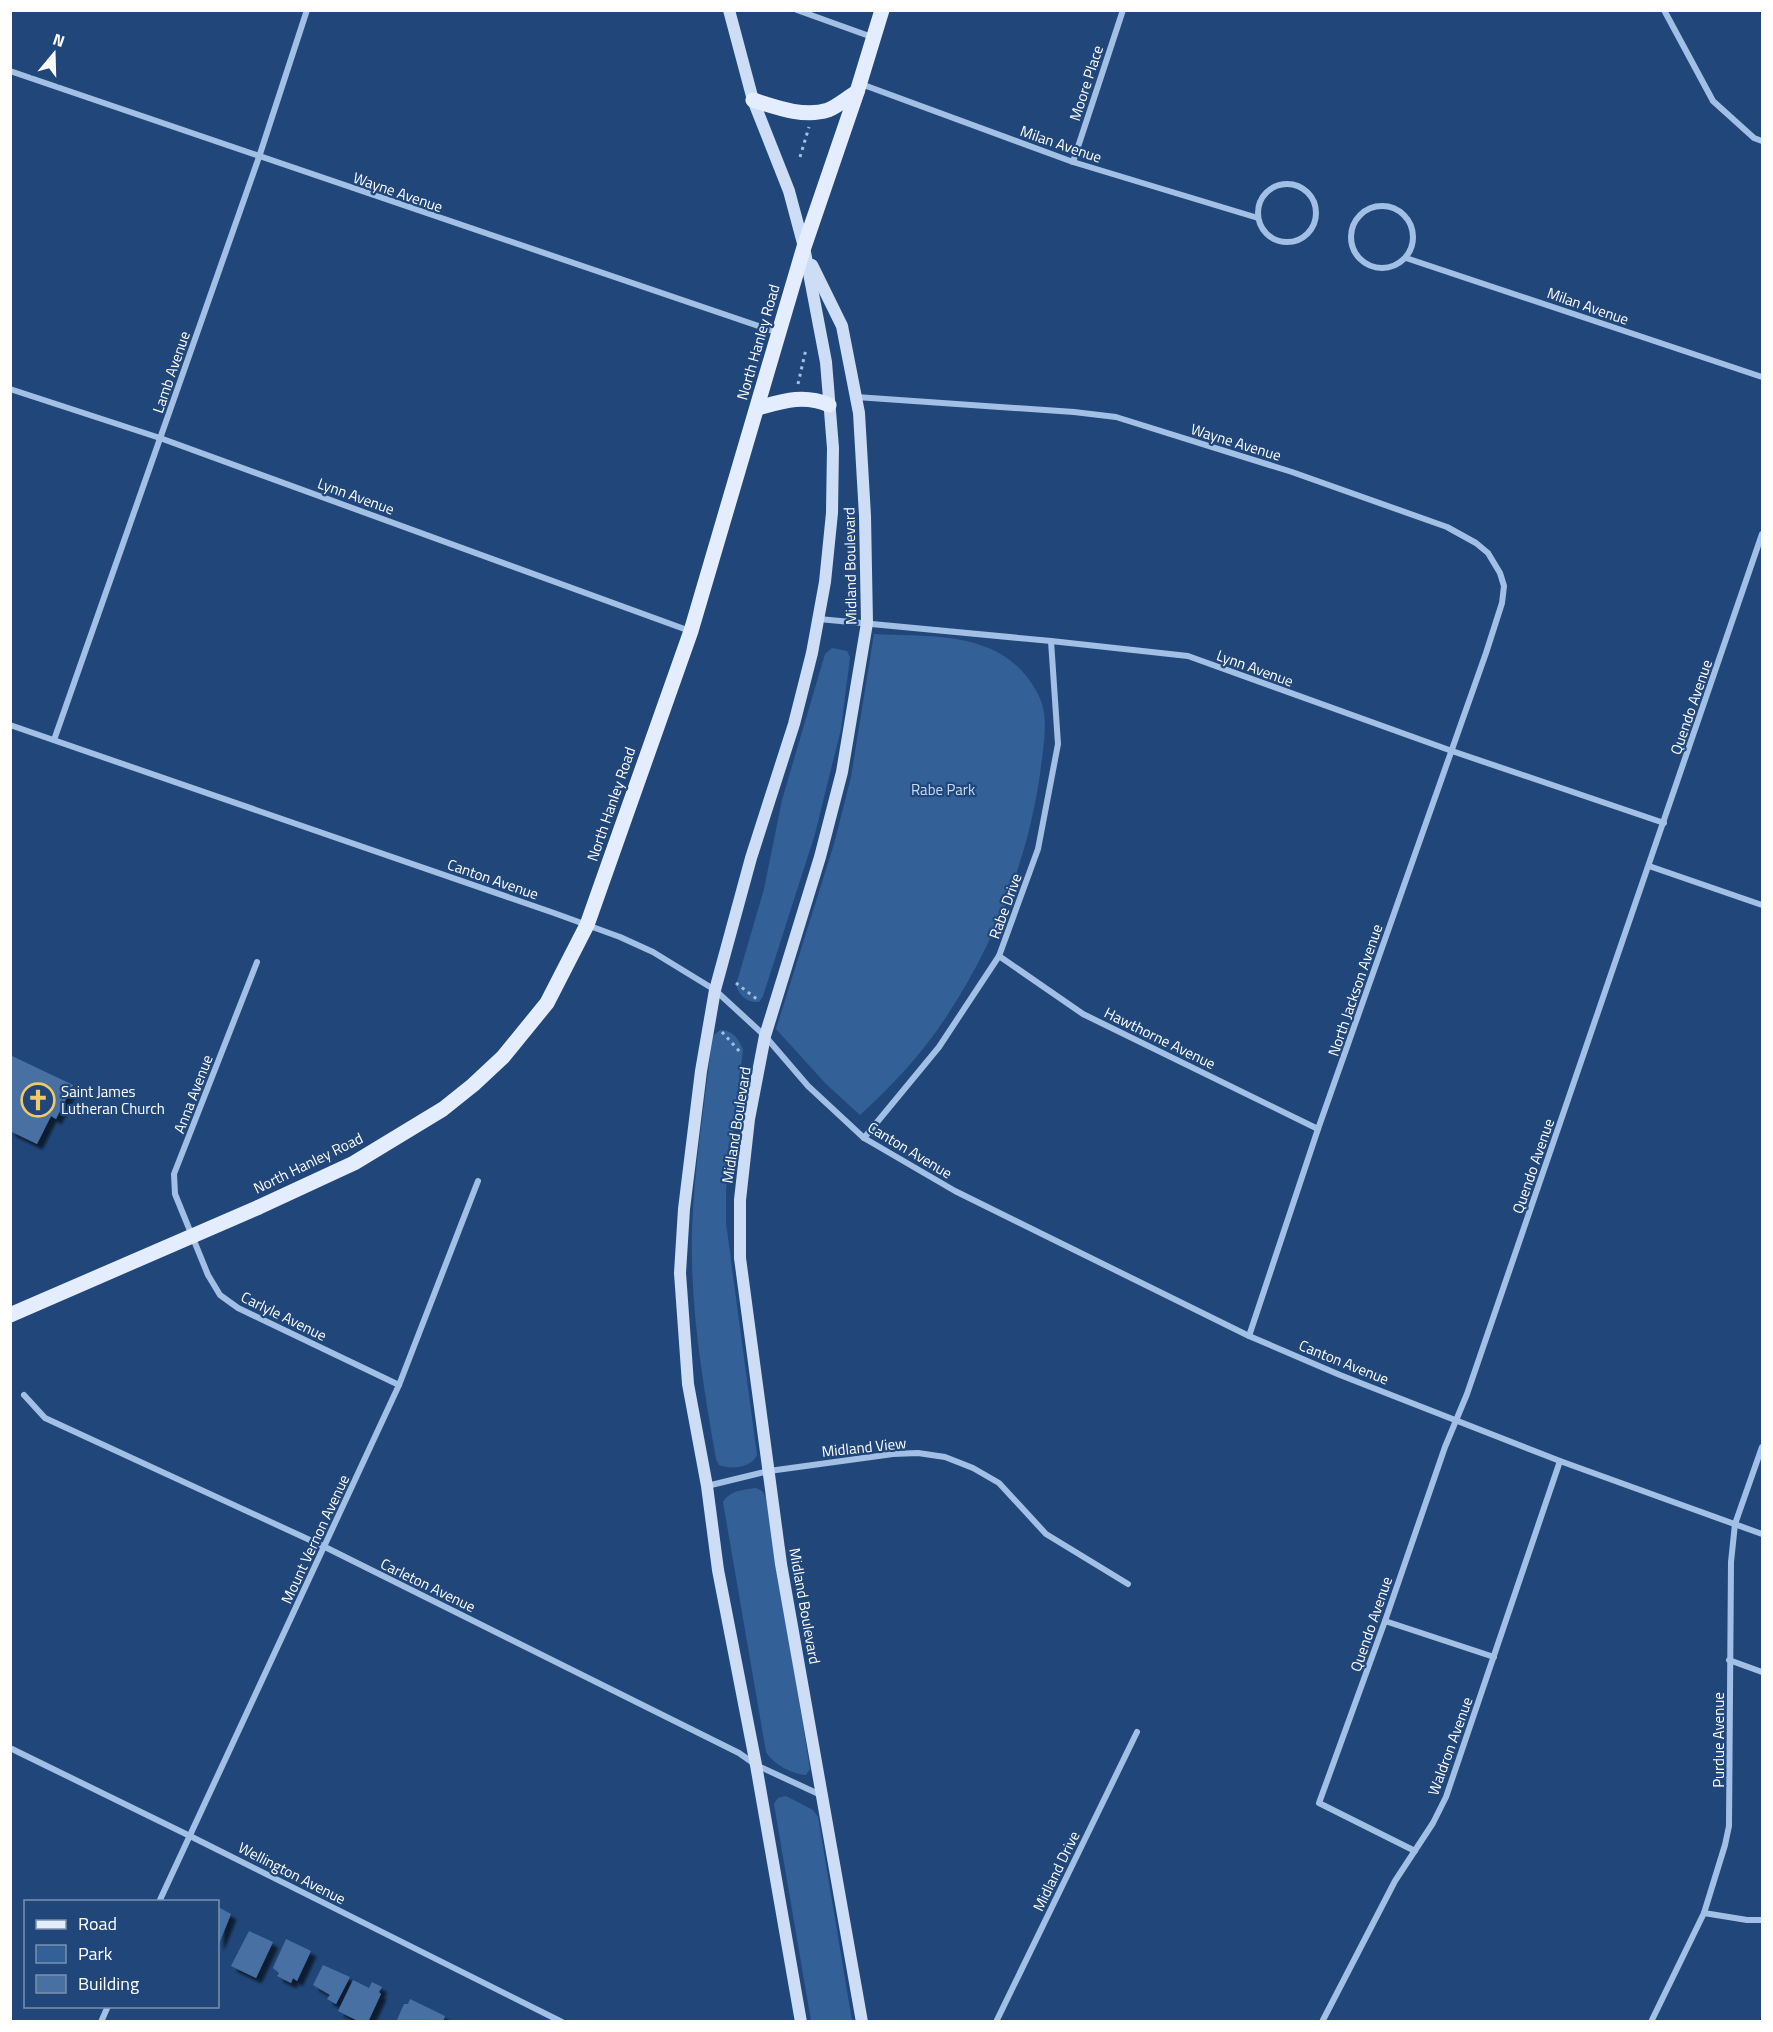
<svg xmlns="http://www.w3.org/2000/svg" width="1773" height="2032" font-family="'Titillium Web',sans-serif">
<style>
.green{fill:#346098}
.building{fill:#4970a3;filter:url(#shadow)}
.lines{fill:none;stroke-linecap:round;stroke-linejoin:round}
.path{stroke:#a2c0e5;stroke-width:3;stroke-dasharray:3 4.5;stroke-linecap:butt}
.street{stroke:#a2c0e5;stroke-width:6}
.secondary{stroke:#ccddf5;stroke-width:12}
.primary{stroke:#e3edfd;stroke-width:15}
.labels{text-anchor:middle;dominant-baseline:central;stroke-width:4.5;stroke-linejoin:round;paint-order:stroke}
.street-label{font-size:15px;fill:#fff;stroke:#21477a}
.park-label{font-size:15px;fill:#c5daf4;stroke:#21477a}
.poi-label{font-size:15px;fill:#fff;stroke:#21477a;text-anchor:start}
</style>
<defs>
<filter id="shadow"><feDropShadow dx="5.5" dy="5.5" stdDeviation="1.5" flood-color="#0009"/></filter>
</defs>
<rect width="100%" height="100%" fill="#21477a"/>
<g class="green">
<path d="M874 634C923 637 979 631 1017 666 1027 675 1038 691 1042 704 1048 724 1043 747 1041 767 1029 858 995 944 944 1020 921 1055 891 1087 860 1115L826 1084 776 1029 834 844 851 777Z"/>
<path d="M832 648 847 651 850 657 841 729 827 785 815 834 763 996 759 1002C748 1003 739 996 736 985L764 889 782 800 825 654Z"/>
<path d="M720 1030C733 1030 738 1038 743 1050L726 1190V1223L757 1455C751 1468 731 1470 719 1465L716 1459C703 1384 690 1308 692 1231 694 1170 704 1108 711 1048L714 1035Z"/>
<path d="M756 1488 762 1491 766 1498 810 1769 806 1775C792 1774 773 1764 766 1752L723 1502C731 1490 743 1490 756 1488Z"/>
<path d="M786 1796 813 1810 818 1817 852 2021H811L774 1804 778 1798Z"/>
</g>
<g class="building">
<path d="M10 1055 73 1085 56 1119 51 1116 37 1144 10 1131Z"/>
<path d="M218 1907 231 1914 218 1946Z"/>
<path d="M249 1931 273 1942 256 1978 231 1966Z"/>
<path d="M286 1939 311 1951 297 1981 293 1978 291 1983 277 1976 279 1973 273 1968Z"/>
<path d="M323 1965 350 1977 336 2004 327 1999 330 1995 313 1985Z"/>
<path d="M353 1980 369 1988 372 1982 382 1987 379 1992 381 1994 368 2022H360L338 2011Z"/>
<path d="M410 1999 445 2016 443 2022H396L404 2004H408Z"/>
</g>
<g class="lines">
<g class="path">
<path d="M800 157 809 127"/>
<path d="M798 384 806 349"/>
<path d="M736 983 758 1000"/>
<path d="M722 1032 741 1053"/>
</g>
<g class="street">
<path d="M797 10 872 37"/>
<path d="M1664 10 1713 101 1754 138 1762 141"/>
<path d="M10 71 779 333"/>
<path d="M861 84 1073 162 1258 218"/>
<path d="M1073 162 1123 10"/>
<circle cx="1287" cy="213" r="29"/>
<circle cx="1382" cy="237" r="31"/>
<path d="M1406 258 1762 377"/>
<path d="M10 389 160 438 690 631"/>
<path d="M856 397 1074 412 1116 417 1292 472 1447 527 1476 543 1488 553 1500 573 1504 586 1502 603 1486 653 1318 1129 1249 1336"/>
<path d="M819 619 1051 641 1188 656 1452 751 1664 823"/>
<path d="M10 725 554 913 620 937 653 952 715 990 765 1036 808 1086 864 1138 955 1191 1249 1336 1340 1375 1560 1461 1762 1534"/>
<path d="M54 740 259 157 307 10"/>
<path d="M1649 866 1762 905"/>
<path d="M999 956 1083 1014 1318 1129"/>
<path d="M257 962 174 1174 175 1194 208 1275 220 1295 238 1308 399 1385"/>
<path d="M864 1138 939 1047 999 956 1038 849 1058 744 1051 641"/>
<path d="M24 1395 45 1418 325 1547 739 1753 756 1765 823 1796"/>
<path d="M707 1486 769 1471 893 1454 918 1453 945 1457 973 1468 999 1483 1046 1534 1128 1584"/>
<path d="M1385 1621 1494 1657"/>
<path d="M1729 1660 1762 1672"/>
<path d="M10 1748 190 1836 562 2022"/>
<path d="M1415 1851 1319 1803 1385 1621 1445 1447 1467 1394 1762 534"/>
<path d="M159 1902 399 1385 478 1181"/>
<path d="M1704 1913 1747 1920H1762"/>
<path d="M101 2022 108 2006"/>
<path d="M996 2022 1137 1732"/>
<path d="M1322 2022 1395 1881 1433 1823 1446 1797 1560 1461"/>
<path d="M1651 2022 1704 1913 1725 1845 1729 1826 1731 1562 1735 1524 1762 1447"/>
</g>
<g class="secondary">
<path d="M729 10 753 100 789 191 804 247 826 362 833 448 832 513 825 582 812 653 794 724 751 858 715 990 701 1071 684 1209 680 1273 688 1384 707 1486 718 1570 756 1765 801 2022"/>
<path d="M812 265 842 326 859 413 865 516 867 623 842 772 820 857 765 1036 749 1119 740 1200V1258L781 1564 862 2022"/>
</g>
<g class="primary">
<path d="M753 100C775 107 804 118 828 110 838 106 848 97 857 92"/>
<path d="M758 408C783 401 804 394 829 405"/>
<path d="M10 1315 259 1207 354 1163 443 1109 473 1085 503 1057 547 1003 587 925 691 631 804 247 857 92 882 10"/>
</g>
</g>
<defs>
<g id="church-ring" transform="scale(1.725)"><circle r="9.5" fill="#21477a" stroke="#f2ca64" stroke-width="1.5"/><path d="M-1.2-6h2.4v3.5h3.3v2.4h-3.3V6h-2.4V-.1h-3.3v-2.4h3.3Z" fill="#f2ca64"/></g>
</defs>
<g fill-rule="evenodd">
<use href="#church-ring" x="38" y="1100"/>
</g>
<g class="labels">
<g class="street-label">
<text transform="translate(1086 83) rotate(-72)">Moore Place</text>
<text transform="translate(1061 144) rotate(19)">Milan Avenue</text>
<text transform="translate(398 192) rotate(19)">Wayne Avenue</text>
<text transform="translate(1588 306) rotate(19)">Milan Avenue</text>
<text transform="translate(758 342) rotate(-74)">North Hanley Road</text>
<text transform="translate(171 372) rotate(-71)">Lamb Avenue</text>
<text transform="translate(1236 442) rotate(17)">Wayne Avenue</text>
<text transform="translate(356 496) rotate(20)">Lynn Avenue</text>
<text transform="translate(850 566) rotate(-91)">Midland Boulevard</text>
<text transform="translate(1255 668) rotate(20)">Lynn Avenue</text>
<text transform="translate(1691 707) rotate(-71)">Quendo Avenue</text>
<text transform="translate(611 804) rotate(-71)">North Hanley Road</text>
<text transform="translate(493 879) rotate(19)">Canton Avenue</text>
<text transform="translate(1005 906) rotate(-70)">Rabe Drive</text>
<text transform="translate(1355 990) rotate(-71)">North Jackson Avenue</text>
<text transform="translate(1160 1038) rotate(26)">Hawthorne Avenue</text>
<text transform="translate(193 1094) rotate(-69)">Anna Avenue</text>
<text transform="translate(736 1125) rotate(-81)">Midland Boulevard</text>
<text transform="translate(910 1150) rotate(31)">Canton Avenue</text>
<text transform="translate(308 1163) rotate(-26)">North Hanley Road</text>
<text transform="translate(1533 1166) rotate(-71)">Quendo Avenue</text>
<text transform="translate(284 1316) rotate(26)">Carlyle Avenue</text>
<text transform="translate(1344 1362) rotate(22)">Canton Avenue</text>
<text transform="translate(864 1447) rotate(-6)">Midland View</text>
<text transform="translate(315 1539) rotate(-65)">Mount Vernon Avenue</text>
<text transform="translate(428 1585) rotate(26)">Carleton Avenue</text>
<text transform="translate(805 1606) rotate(80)">Midland Boulevard</text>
<text transform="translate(1371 1624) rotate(-71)">Quendo Avenue</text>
<text transform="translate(1718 1740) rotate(-90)">Purdue Avenue</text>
<text transform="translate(1450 1746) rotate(-70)">Waldron Avenue</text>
<text transform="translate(1056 1871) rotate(-64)">Midland Drive</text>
<text transform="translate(292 1873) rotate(27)">Wellington Avenue</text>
</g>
<g class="park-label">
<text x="943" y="789">Rabe Park</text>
</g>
<g class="poi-label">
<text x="61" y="1091">Saint James<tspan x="61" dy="17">Lutheran Church</tspan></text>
</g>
</g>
<rect width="1773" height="2032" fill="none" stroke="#ffffff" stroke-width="24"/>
<rect x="24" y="1900" width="195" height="108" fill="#21477a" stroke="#7a91af" stroke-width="1.5"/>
<rect x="36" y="1920" width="30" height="9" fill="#e3edfd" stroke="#7a91af" stroke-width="1.5"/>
<text x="78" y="1930" font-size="18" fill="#ffffff">Road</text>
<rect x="36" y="1945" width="30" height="18" fill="#346098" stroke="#7a91af" stroke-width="1.5"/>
<text x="78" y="1960" font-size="18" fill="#ffffff">Park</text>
<rect x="36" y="1975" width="30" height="18" fill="#4970a3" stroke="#7a91af" stroke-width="1.5"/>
<text x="78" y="1990" font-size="18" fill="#ffffff">Building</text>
<g transform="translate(54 54) rotate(19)" stroke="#21477a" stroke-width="4.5" paint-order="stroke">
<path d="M0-4.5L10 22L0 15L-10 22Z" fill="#ffffff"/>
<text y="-9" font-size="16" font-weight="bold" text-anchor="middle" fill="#ffffff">N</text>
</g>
</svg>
